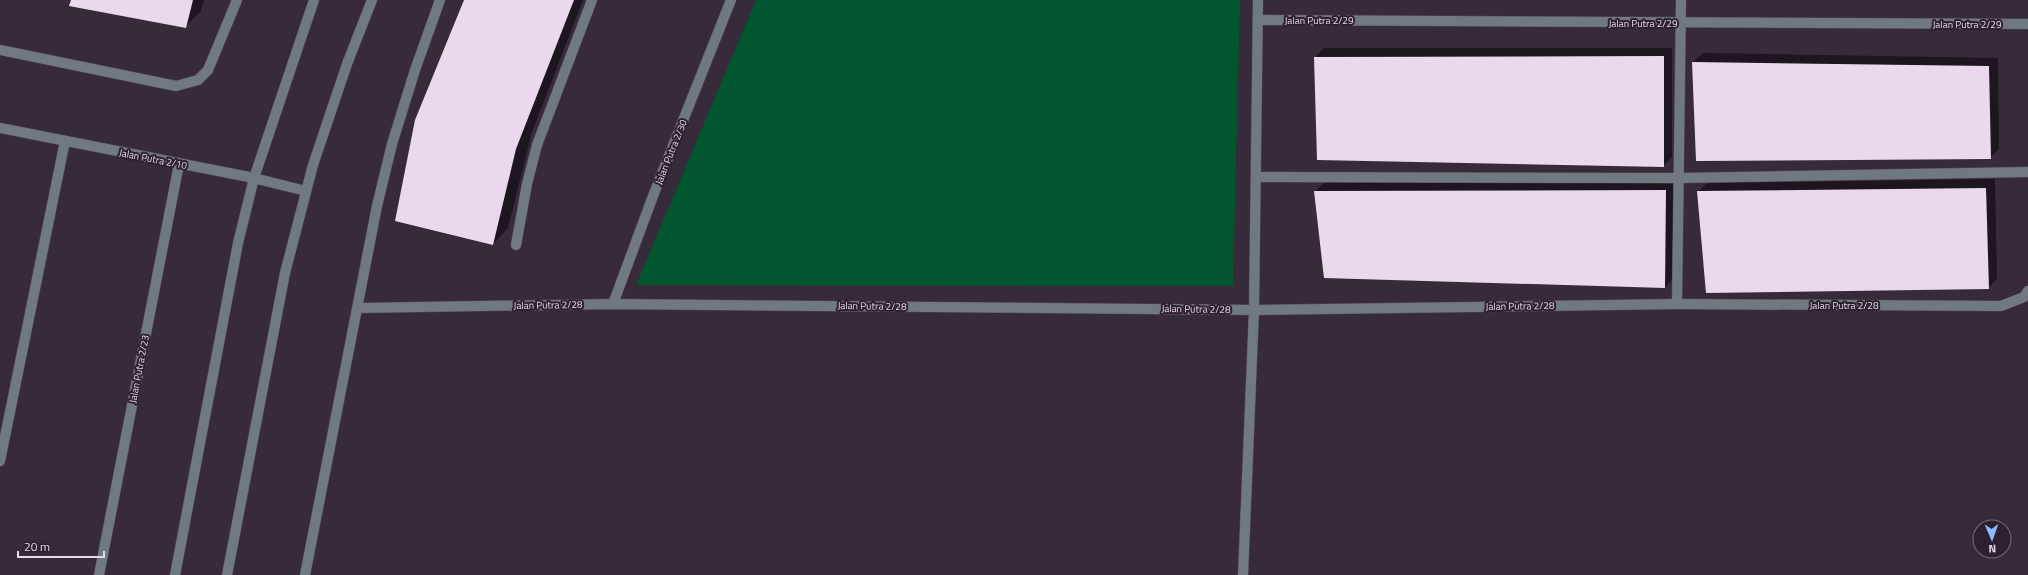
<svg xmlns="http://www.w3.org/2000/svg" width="2028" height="575" font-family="'Titillium Web',sans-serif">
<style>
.green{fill:#01552f}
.shadow{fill:#0007}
.building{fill:#ead9ec}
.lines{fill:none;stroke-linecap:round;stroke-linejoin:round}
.minor-casing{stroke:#534655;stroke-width:11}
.minor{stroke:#70797f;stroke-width:10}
.labels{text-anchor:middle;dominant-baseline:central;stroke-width:4;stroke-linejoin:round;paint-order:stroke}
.street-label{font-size:10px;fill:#e4dbe5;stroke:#2d202f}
</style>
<rect width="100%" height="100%" fill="#372a39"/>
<path class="green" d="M756 0H1240L1233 286 636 285Z"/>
<g class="shadow">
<path d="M72 0H204L201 11 186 26Z"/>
<path d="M465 0H583L532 132 508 228 493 244Z"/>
<path d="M1324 48H1672V157L1663 166 1315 58Z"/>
<path d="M1703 53 1998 58 1999 149 1990 158 1697 160 1693 62Z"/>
<path d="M1995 179 1997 279 1988 288 1698 192 1707 183Z"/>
<path d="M1675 181 1674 278 1665 287 1315 191 1325 182Z"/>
</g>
<g class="building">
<path d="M71 0H193L186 28 69 6Z"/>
<path d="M464 0H574L516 149 493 245 395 221 415 120Z"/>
<path d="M1664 56V167L1317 160 1314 57Z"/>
<path d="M1692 62 1989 66 1991 159 1696 161Z"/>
<path d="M1986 188 1989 289 1706 293 1697 191Z"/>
<path d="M1666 190 1665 288 1324 278 1314 191Z"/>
</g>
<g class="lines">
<g class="minor-casing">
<g id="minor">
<path d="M1258 20 2028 24"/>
<path d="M0 50 176 86 198 80 208 70 237 0"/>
<path d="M0 128 254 178 306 191"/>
<path d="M1256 177 1679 178 2028 172"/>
<path d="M516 245 527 184 537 145 592 0"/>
<path d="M613 304 653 196 731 0"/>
<path d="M1677 304 1681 0"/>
<path d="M358 308 613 304 1254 310 1677 304 2001 306 2024 297 2028 291"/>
<path d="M0 461 65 141"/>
<path d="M99 575 179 164"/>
<path d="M175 575 238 243 254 178 314 0"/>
<path d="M227 575 285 273 313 165 347 64 372 0"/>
<path d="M305 575 377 206 392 144 415 70 440 0"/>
<path d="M1243 575 1254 310 1258 0"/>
</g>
</g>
<use href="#minor" class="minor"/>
</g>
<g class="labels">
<g class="street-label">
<text x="1319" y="20">Jalan Putra 2/29</text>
<text x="1643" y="23">Jalan Putra 2/29</text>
<text x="1967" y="24">Jalan Putra 2/29</text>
<text transform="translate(671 152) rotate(-68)">Jalan Putra 2/30</text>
<text transform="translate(153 159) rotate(11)">Jalan Putra 2/10</text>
<text transform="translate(548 305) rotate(-1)">Jalan Putra 2/28</text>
<text x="1844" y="305">Jalan Putra 2/28</text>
<text transform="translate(872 306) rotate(1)">Jalan Putra 2/28</text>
<text transform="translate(1520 306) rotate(-1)">Jalan Putra 2/28</text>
<text transform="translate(1196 309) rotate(1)">Jalan Putra 2/28</text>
<text transform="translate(139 369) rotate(-79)">Jalan Putra 2/23</text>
</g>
</g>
<g transform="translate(1992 539) rotate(178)"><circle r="19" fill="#2d202f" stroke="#766b78"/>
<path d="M0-3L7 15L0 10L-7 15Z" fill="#8abafc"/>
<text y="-6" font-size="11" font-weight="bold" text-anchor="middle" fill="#e4dbe5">N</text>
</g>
<path d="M18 551v6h86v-6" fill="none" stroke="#e4dbe5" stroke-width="2"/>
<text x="24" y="551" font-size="12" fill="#e4dbe5" stroke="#2d202f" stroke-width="3" paint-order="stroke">20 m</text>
</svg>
